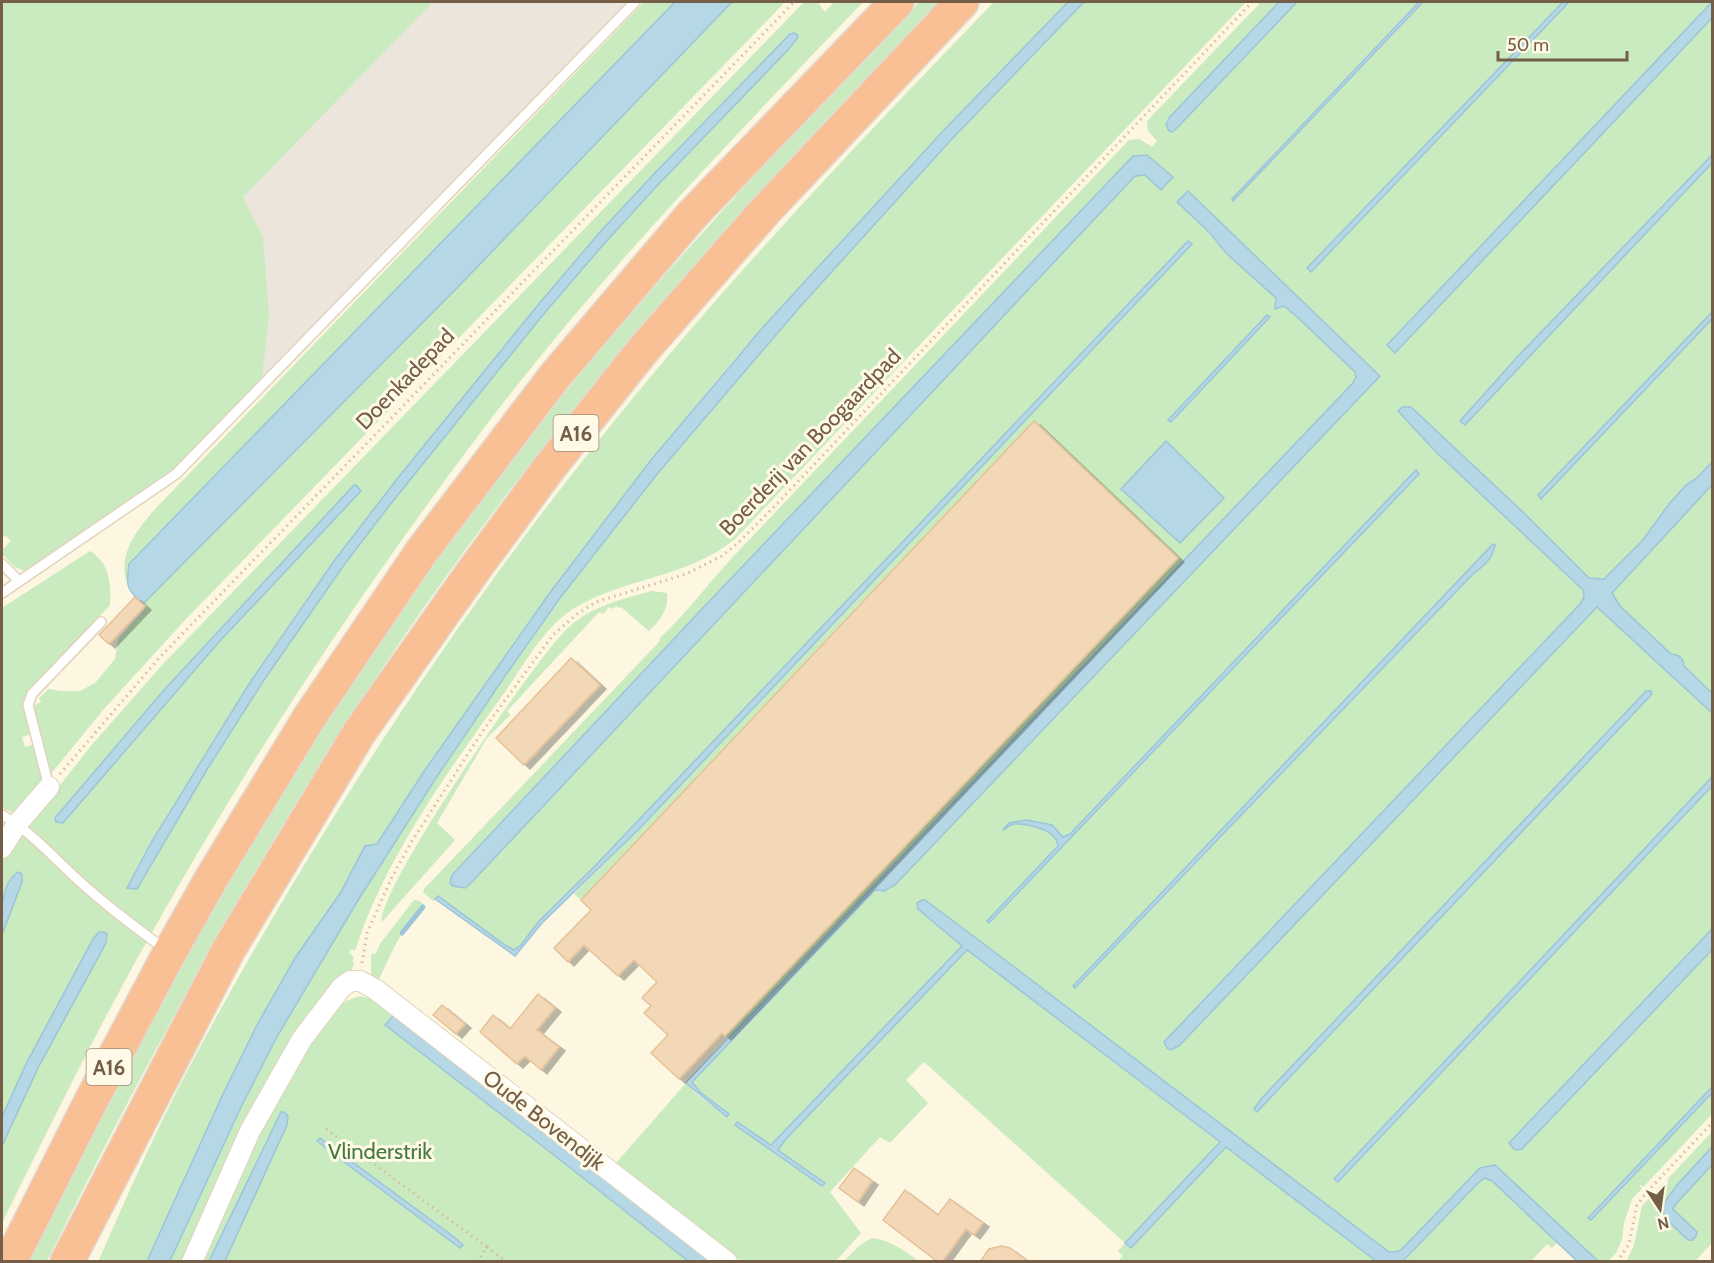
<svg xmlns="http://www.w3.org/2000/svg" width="1714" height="1263" font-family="Cabin,sans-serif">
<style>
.industrial{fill:#ebe5dc}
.green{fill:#caeabf;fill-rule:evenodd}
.water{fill:#b5d7e6;stroke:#9bc5d8;stroke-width:1.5}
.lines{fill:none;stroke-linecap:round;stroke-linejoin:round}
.stream{stroke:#9bc5d8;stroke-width:5}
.building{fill:#f3d8b7;stroke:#e6c197;stroke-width:1.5;filter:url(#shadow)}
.service-casing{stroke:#e1d3bc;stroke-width:12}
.minor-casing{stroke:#e1d3bc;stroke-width:22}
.motorway-casing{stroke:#e0dcd7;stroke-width:36}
.path{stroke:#d7bc9b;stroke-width:3;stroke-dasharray:1.5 4.5;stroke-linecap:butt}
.service{stroke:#fff;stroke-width:9}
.minor{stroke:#fff;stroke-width:20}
.motorway{stroke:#f9bf95;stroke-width:33}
.labels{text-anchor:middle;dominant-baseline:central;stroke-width:6;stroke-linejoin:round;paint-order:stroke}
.shield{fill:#fff9e7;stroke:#9e8c77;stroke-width:1.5}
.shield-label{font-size:21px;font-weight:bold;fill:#745e47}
.street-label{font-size:22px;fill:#745e47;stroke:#fff9e7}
.park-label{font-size:22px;fill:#477a3f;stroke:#fff9e7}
</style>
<defs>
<filter id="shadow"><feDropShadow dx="6" dy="4" stdDeviation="0" flood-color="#0004"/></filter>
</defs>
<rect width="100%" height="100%" fill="#fdf6e0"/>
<path class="industrial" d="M433 2H627L262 380 269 316 242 197Z"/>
<g class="green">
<path d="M2 2H433L243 197 263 237 269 316 262 380 170 473 144 494 26 572 15 567 2 554V550L11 541 5 535 2 538Z"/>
<path d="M644 2H675L129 564 127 583C117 553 138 529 156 508Z"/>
<path d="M732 2H785L186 619 103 710 50 775 34 712 35 705 41 702 39 698 49 689 60 691H80L95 683 115 659 118 639 146 607 143 604 458 287Z"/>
<path d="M804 2H821L819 4 825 12 834 2H863C733 138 601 274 487 424 362 589 248 761 147 941 95 1033 49 1128 2 1223V1146L38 1068 93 939 26 1064 2 1117V935L22 882V874L15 873 6 886 2 897V859L90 747 163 664ZM794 33 786 52 654 189 603 245 542 316 389 506 344 565 264 680 208 768 137 889 128 888 152 841 249 684 334 561 397 479 538 305 600 232 652 176 790 34ZM354 485 360 491 219 642 63 823 55 818 164 690Z"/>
<path d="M919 2H940C764 183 594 370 447 575 292 791 165 1023 47 1261L27 1262C60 1196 93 1132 127 1067 146 1030 165 993 185 957 276 796 375 640 486 493 618 318 768 159 919 2Z"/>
<path d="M994 2H1068L944 130 732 362 651 460 549 594 425 770 391 825 295 958 257 1026 223 1094 147 1261 98 1262C119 1214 140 1166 163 1119 202 1040 246 963 291 887 382 735 481 588 592 449 716 292 855 146 994 2Z"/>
<path d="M1084 2H1246L735 539C686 579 624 577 573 609 544 628 526 661 507 689 451 767 384 859 355 951L352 949 349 952 354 958 352 961 354 963 350 977 336 986 183 1261 170 1262 242 1105 278 1035 357 902 436 778 505 676 560 598 658 473 799 308 950 141Z"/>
<path d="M1261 2H1279L1169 118 1172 132 1297 2H1419L1232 199 1233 200 1423 2H1563L1308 268 1311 272 1569 2H1712L1387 345 1395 352 1712 18V155L1520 354 1465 425 1712 163V312L1538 495 1541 498 1712 319V462L1697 478 1686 485 1669 504 1643 540 1604 579 1589 578 1525 514 1411 407H1402L1398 411 1436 452 1583 591 1584 597 1581 603 1165 1047 1171 1050 1179 1046 1597 607 1712 713V777L1335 1179 1338 1181 1712 786V929L1510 1143 1522 1149 1712 950V1087L1589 1218 1591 1220 1712 1093V1114L1632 1199 1624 1223 1622 1240 1616 1253 1608 1261H1598L1495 1165 1401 1250 1395 1252H1389L925 900 918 909 962 946 771 1145 738 1122 791 1165 822 1186 801 1166 778 1150 785 1140 967 950 1220 1143 1126 1243 1131 1248 1226 1147 1376 1261H1118L1123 1256 1118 1251 1125 1243 924 1062 906 1080 928 1103 890 1143 880 1137 830 1192 861 1233 836 1261H741L616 1163 686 1083 698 1095 727 1117 729 1114 700 1092 691 1082 875 889 879 892 890 889 895 885 1380 375 1188 191 1209 235 1227 254 1276 298 1280 307 1284 306 1295 315 1355 372 1356 377 1352 384 728 1038 725 1036 1178 559 1035 422 581 900 574 894 639 829 1191 245 1188 242 595 866 539 921 521 945 514 950 505 945 438 896 433 901 423 892 424 889 660 641 659 639C685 615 707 585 731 559L1129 140 1139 139 1152 147 1157 141 1148 131 1147 121ZM1133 156 1145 175 1135 176 471 883 465 888 452 875 700 611ZM1416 471 987 921 1058 846C1057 827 1025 822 1009 826L1028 820 1055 828 1063 837 1070 834ZM1495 545 1482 568 1474 573 1076 988Z"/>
<path d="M1712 485V693L1620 606 1612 593Z"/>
<path d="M90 551C110 564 111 582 110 605L33 689 32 734 22 737 25 747 33 745C36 755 42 769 41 779 39 789 25 809 16 814L2 808V608Z"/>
<path d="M652 591 667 593C669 609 660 621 649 631L621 607 619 608 616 606 613 609 609 607 603 614 599 612 507 711 510 715 487 738 437 823 455 840 382 922C376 892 538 654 569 627 592 606 622 599 652 591Z"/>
<path d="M414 900 420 901 425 906C401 925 391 956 377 983L371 976V955L376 953 380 944Z"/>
<path d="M360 996 373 999 714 1262H200C240 1174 277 1087 336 1010L346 1001Z"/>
<path d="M1712 1132V1147L1677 1185 1661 1207C1669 1218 1679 1238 1693 1240L1696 1232 1673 1209 1675 1205 1712 1165V1243L1695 1261 1626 1262 1634 1245 1642 1206Z"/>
<path d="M1485 1178 1492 1181 1557 1243 1552 1248 1547 1244 1531 1261 1403 1262 1478 1183Z"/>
<path d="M872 1238C890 1240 904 1251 919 1261H844L860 1245Z"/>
</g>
<g class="water">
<path d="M675 2H732L458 287 143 604C126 589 126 586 129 564Z"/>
<path d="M1068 2H1084L950 141 799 308 658 473 560 598 505 676 436 778 357 902 278 1035 242 1105 170 1261H147L223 1094 257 1025 295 958 341 892 365 846 377 844 425 770 549 594 651 460 764 326 944 130Z"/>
<path d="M1279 2H1297L1178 127 1172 132 1169 131 1166 125 1169 118Z"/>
<path d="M1419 2H1423L1233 201 1232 199Z"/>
<path d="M1563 2H1569L1311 272 1307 268Z"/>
<path d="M1712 2V18L1395 353 1387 345Z"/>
<path d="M794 33 798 35 797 39 786 52 654 189 603 245 542 316 389 506 344 565 264 680 208 768 137 889 127 888 152 841 249 684 334 561 397 479 538 305 600 232 652 176 790 34Z"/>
<path d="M1147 155 1173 177 1161 190 1145 175 1135 176 471 883 465 888 453 886 450 883 452 875 700 611 1133 156Z"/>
<path d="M1712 155V163L1465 425 1460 421 1520 354Z"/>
<path d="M1188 191 1380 376 895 885 884 891 875 890 692 1082 700 1092 729 1114 727 1117 686 1083 1352 384 1356 377 1355 372 1295 315 1284 306 1275 309 1276 298 1227 254 1206 229 1177 202Z"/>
<path d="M1188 241 1192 244 639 829 542 923 515 956 435 899 438 896 505 945 514 950 521 945 539 921 595 866Z"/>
<path d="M1712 312V319L1541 499 1538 495Z"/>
<path d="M1267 315 1270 317 1171 422 1168 420Z"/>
<path d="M1402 407H1411L1525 514 1589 578 1604 579 1643 540 1669 504 1686 485 1697 478 1712 462V485L1612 593 1620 606 1671 654C1679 655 1683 657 1684 666L1712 693V713L1597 607 1179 1046 1171 1050 1167 1048 1164 1042 1581 603 1584 596 1583 590 1436 452 1398 411Z"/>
<path d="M1166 441 1224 498 1180 543 1121 489Z"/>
<path d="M1416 470 1419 474 989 923 987 921 1058 846C1057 830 1030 824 1016 824 1010 824 1007 828 1003 830L1009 823 1027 820 1052 825 1063 837 1070 834Z"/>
<path d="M354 485H356L361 491 219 642 63 823 56 822 55 818 164 690Z"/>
<path d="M1493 544 1495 545C1493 558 1484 566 1474 573L1075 988 1073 986Z"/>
<path d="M1646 691H1651L1652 694 1257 1112 1254 1109 1261 1099Z"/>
<path d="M1712 777V786L1338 1182 1334 1179Z"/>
<path d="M18 872 22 874V882L2 935C1 915 0 884 18 872Z"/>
<path d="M922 900H925L976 938 1389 1252H1395L1401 1250 1480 1168 1495 1165 1598 1261H1577L1492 1181 1485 1178 1478 1183 1403 1261H1376L1226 1147 1131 1248 1125 1243 1220 1142 967 950 785 1140 778 1150 825 1183 822 1186 735 1125 737 1122 771 1145 962 946 918 909 917 903Z"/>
<path d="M1712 929V950L1522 1149 1515 1150 1509 1143Z"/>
<path d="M99 932H104L107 934 106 943 38 1068 2 1146V1117L26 1064 93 939Z"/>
<path d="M393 1016 711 1261H688L563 1162 385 1025Z"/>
<path d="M1712 1087V1093L1591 1220 1588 1218Z"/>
<path d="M281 1112H284L288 1116 287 1125 225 1261H209Z"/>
<path d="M320 1138 454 1237 463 1245 460 1248 332 1153 317 1141Z"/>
<path d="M1712 1147V1165L1675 1205 1673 1209 1697 1232 1696 1236 1693 1240H1688L1665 1218 1661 1207 1677 1185Z"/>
</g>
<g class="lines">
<path class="stream" d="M402 933 423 907"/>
</g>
<g class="building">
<path d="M1034 421 1178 558 725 1036 722 1033 679 1079 651 1053 668 1035 644 1013 651 1006 642 998 657 982 634 960 618 976 584 945 568 962 554 948 591 910 581 900Z"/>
<path d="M135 597 145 606 109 644 99 635Z"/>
<path d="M571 658 600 685 524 765 496 738Z"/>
<path d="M538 994 555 1008 537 1030 559 1047 541 1070 525 1056 517 1064 480 1032 493 1015 510 1029Z"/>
<path d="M442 1005 465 1024 456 1034 433 1015Z"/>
<path d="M854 1168 872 1181 858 1202 839 1188Z"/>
<path d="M905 1190 938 1215 950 1199 983 1223 974 1235 966 1229 942 1262H938L883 1220Z"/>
<path d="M1001 1246 1010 1248 1029 1262H980L989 1249Z"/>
</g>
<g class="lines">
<g class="service-casing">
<g id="service">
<path d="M2 564 19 581"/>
<path d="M2 593 176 474 635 2"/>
<path d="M49 787 28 705 32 694 101 622"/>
<path d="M2 815C30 831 52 856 76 878 104 904 135 927 166 950"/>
</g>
</g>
<g class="minor-casing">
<g id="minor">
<path d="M2 848 17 824 49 787"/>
<path d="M192 1262 250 1131 302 1039 341 988 350 981H360L375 989 727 1262"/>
</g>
</g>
<g class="motorway-casing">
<g id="motorway">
<path d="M10 1262 91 1101 170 952 210 881 309 718 422 551 555 376 692 215 897 2"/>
<path d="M67 1262 229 949 359 733 471 574 549 468 643 350 765 211 962 2"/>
</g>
</g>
<g class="path">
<path d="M60 774 160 657 794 2"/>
<path d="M362 963 367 933 392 877 412 841 484 729 553 635 577 614 596 602 686 574 722 556 739 542 772 509 1252 2"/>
<path d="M326 1129 487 1247"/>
<path d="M477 1262 487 1247 507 1262"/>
<path d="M1617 1262 1629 1244 1637 1205 1647 1192 1712 1123"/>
</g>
<use href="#service" class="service"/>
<use href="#minor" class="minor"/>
<use href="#motorway" class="motorway"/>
</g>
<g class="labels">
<g class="shield">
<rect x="553.5" y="415" width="45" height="36" rx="4.5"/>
<rect x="86.5" y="1049" width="45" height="36" rx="4.5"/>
</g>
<g class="shield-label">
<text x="576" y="433">A16</text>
<text x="109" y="1067">A16</text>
</g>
<g class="street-label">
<text transform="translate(405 379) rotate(-46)">Doenkadepad</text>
<text transform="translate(810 442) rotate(-46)">Boerderij van Boogaardpad</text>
<text transform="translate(544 1120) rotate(38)">Oude Bovendijk</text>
</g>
<g class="park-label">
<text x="380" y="1151">Vlinderstrik</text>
</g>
</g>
<rect width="1714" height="1263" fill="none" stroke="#745e47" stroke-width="6"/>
<g transform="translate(1660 1209) rotate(167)" stroke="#fff9e7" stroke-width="4.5" paint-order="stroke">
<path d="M0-4.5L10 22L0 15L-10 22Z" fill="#745e47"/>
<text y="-9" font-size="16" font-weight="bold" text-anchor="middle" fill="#745e47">N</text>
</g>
<path d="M1498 51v9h129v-9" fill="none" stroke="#745e47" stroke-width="3"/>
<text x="1507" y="51" font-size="18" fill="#745e47" stroke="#fff9e7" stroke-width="4.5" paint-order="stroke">50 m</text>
</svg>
